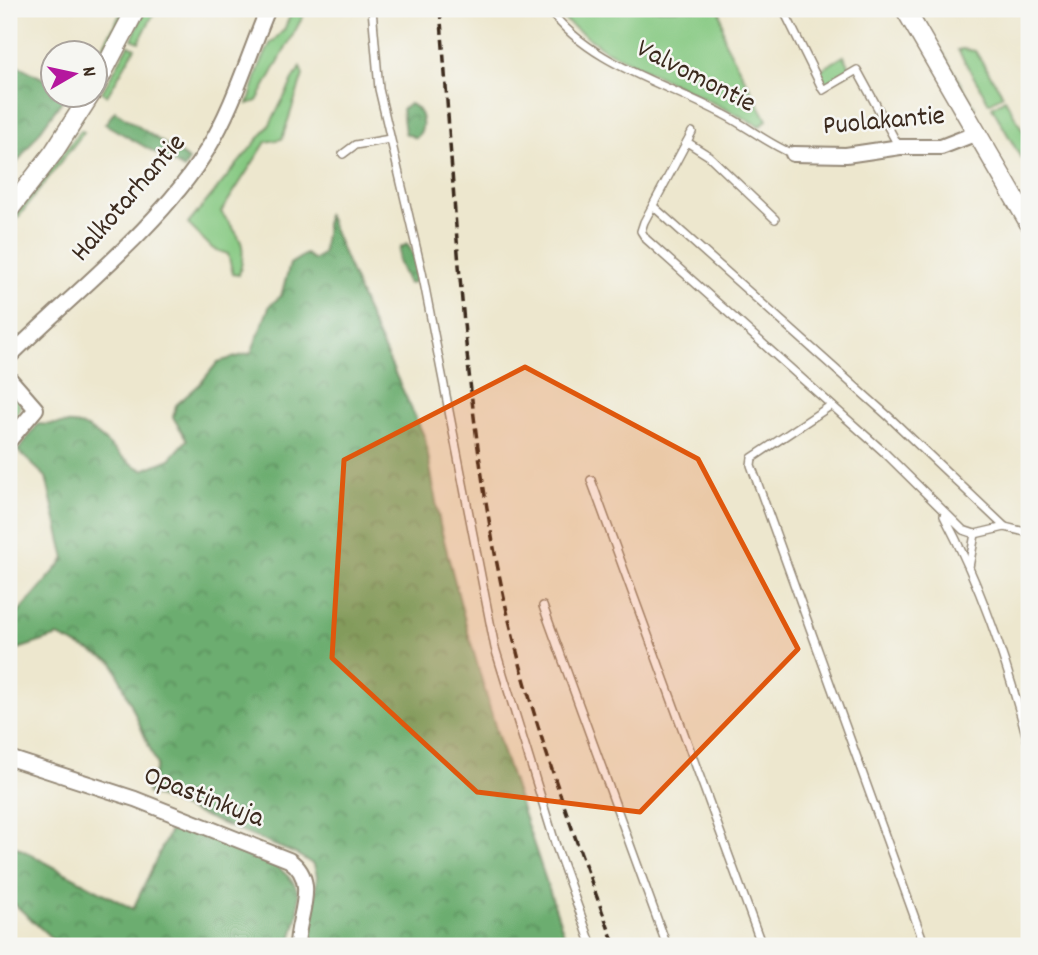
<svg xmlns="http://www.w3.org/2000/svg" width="1038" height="955" font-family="Dekko,sans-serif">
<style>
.green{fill:#86c982;stroke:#607a50;stroke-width:2}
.forest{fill:url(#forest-crowns);stroke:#546c47;stroke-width:2}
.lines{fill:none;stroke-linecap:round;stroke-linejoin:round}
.service-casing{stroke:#948876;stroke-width:10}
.minor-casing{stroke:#948876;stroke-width:18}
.tertiary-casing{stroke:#948876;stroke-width:21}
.service{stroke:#fff;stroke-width:7}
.minor{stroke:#fff;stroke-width:14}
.tertiary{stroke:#fff;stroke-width:18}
.rail{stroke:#3b2a1e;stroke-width:3.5;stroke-dasharray:10 5;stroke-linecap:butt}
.marked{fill:#df570d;fill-opacity:0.2;stroke:#df570d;stroke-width:5;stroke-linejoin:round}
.labels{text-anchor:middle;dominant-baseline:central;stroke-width:5;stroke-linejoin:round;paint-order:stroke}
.street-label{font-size:28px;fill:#3b2a1e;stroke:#f6f6f2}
</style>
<defs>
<pattern id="forest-crowns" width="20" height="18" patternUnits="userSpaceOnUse" patternTransform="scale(1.75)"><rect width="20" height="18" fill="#6cad70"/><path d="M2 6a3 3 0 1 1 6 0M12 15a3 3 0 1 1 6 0" fill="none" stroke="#5a8d5b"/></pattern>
</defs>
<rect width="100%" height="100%" fill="#f6f6f2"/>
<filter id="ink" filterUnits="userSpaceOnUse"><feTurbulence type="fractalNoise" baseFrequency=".0143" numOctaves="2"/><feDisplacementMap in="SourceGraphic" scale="14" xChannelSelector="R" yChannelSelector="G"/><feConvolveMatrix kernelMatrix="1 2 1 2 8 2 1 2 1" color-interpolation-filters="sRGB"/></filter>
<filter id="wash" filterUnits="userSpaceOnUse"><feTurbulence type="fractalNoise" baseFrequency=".00686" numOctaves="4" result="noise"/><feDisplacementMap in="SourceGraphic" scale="28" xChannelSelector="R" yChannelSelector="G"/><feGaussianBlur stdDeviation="1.57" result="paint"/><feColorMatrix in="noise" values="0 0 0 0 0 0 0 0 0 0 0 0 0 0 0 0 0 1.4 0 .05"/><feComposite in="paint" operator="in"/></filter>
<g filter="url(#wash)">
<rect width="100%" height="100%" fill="#ede7ce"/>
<g class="green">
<path d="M123 9H128L95 72V61Z"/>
<path d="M145 9H156L139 42 132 39Z"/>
<path d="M293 9H307L257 101 248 104 260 65 270 44 284 30Z"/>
<path d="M554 9H720L725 42 767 120 760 126 605 50 567 22Z"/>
<path d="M914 9H917L975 108 972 109Z"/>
<path d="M129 45 135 48 107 96 102 92Z"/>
<path d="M962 49 975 51 1003 95 989 103 958 50Z"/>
<path d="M844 56 852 70 825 85 817 72Z"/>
<path d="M300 67 303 75 282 139 266 142 221 212C240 238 248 242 239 275L233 274 228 254 213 249 188 224 269 126Z"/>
<path d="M1005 99 1026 136 1029 153 1021 158 992 107Z"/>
<path d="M81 130 84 132 9 229V223Z"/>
<path d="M9 387 17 396 20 407 10 427Z"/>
</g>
<g class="forest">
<path d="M9 61 52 83V94L66 95 9 174Z"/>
<path d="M410 104C423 110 427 128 416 138L405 133 402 109Z"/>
<path d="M115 111 189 160 184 169 105 124Z"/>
<path d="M327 214 373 326 425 438 440 525 468 632 502 750 568 946H310L317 876 314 865 296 854 147 793 157 765 113 662 58 636 9 652V624L65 559 46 477 18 451 38 424C54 426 73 420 87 428 108 439 117 458 143 470L170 459 187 440 173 417 176 405 200 384 218 362 251 353 270 305 281 296 290 264 306 254 314 260 323 253Z"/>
<path d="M407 244C415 255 419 269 414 282L408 284 398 261 400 248Z"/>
<path d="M174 822C206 835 289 857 298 893 301 910 294 930 289 946H60L9 899V843L133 909Z"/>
</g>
</g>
<g filter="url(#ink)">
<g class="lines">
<g class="service-casing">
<g id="service">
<path d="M372 9 379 89 422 272 495 648 556 846 592 946"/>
<path d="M549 9C589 64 665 83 723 114 747 126 768 144 793 154"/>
<path d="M783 9 823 90 857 70 899 147"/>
<path d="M692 132 644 222 641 231 646 239 885 453 963 530 975 534 1005 527 1029 533"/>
<path d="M687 142 709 156 775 219"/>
<path d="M343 154 355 145 390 139"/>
<path d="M654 207 888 416 1005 527"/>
<path d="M830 406 752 458 751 465 925 946"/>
<path d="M591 480 762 946"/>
<path d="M944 516C982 588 1009 668 1029 746"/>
<path d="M969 567 975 534"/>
<path d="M543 606 667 946"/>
</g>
</g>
<g class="minor-casing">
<g id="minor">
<path d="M793 154 846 155 900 147H941L977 133"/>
<path d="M9 357C72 294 160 227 207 150 234 106 248 56 268 9"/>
<path d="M9 378 36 409 9 441"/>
<path d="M9 758 135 799 289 860C320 881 297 916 297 946"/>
</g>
</g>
<g class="tertiary-casing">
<g id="tertiary">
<path d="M905 9 1029 223"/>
<path d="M94 89 136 9"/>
<path d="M9 210 53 153 91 94"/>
</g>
</g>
<use href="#service" class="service"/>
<use href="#minor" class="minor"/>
<use href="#tertiary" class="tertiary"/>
<path class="rail" d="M440 9C456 203 462 402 503 593 529 715 572 830 615 946"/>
</g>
</g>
<path class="marked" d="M525 367 698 459 798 649 640 812 477 792 332 658 344 460Z"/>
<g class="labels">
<g class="street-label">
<text transform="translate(695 78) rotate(27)">Valvomontie</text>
<text transform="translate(884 123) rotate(-5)">Puolakantie</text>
<text transform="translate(130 199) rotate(-49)">Halkotarhantie</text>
<text transform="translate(203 799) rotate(21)">Opastinkuja</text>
</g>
</g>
<rect width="1038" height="955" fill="none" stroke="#f6f6f2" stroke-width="35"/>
<g transform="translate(74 74) rotate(81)"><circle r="33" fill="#f6f6f2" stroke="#aba49d" stroke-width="2"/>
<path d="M0-5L12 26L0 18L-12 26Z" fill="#b5179e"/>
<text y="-10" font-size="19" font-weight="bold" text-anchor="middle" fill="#3b2a1e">N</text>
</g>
</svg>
